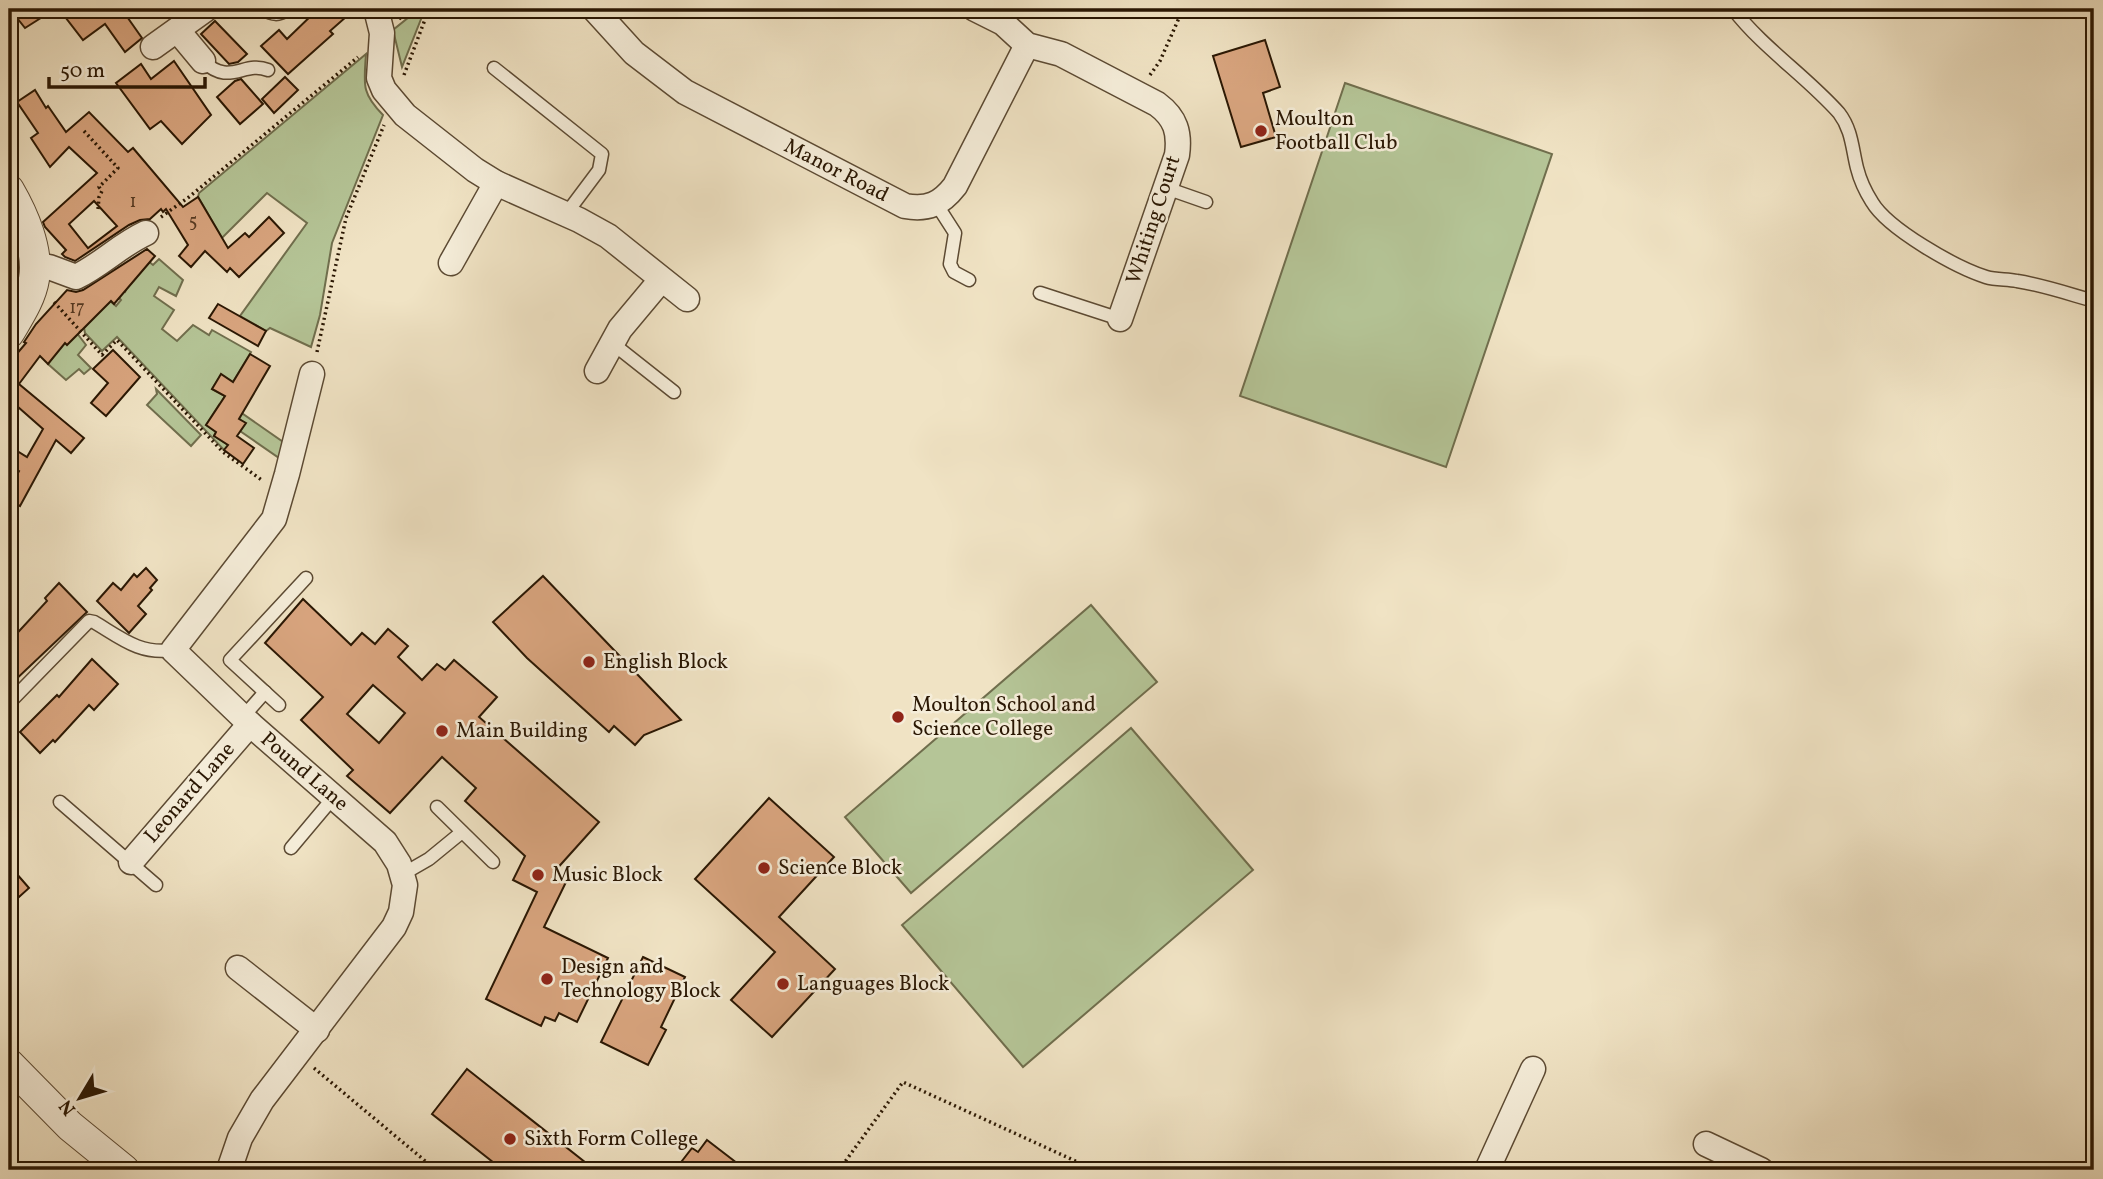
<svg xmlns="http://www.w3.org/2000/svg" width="2103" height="1179" font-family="Vollkorn,serif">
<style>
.green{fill:#b5c597;stroke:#706e4d;stroke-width:2}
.building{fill:#d9a57f;stroke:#2a1703;stroke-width:2;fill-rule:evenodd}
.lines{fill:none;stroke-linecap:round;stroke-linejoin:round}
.service-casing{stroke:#5c4a33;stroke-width:15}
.minor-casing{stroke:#5c4a33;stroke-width:27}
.tertiary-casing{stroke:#5c4a33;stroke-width:32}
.path{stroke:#2a1703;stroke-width:3.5;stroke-dasharray:2 3.5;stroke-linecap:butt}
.service{stroke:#f5edd9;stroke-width:12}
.minor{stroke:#f5edd9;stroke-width:24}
.tertiary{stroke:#f5edd9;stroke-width:30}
.poi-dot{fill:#8f2418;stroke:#f5edd9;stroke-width:2.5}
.labels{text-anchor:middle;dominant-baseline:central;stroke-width:5;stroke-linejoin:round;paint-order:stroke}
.number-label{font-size:18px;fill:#563a22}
.poi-label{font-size:21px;fill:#2a1703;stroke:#f5edd9;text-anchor:start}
.street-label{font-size:21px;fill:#2a1703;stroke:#f5edd9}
</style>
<rect width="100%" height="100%" fill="#f0e3c4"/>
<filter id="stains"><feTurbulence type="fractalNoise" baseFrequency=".00286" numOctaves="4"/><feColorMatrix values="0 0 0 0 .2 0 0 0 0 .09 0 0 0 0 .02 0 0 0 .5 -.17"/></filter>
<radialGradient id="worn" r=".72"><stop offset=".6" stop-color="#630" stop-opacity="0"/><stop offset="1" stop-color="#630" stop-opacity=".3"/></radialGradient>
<g class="green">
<path d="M419 9H425L402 67 393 30Z"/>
<path d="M366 54C364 84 361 93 383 115L332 243 320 315 311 347 270 328 266 331 240 316 307 223 267 193 222 238 198 197 199 193Z"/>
<path d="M1345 83 1552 154 1446 467 1240 396Z"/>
<path d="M141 255 153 265 159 259 183 280 176 296 159 287 154 296 174 310 162 329 177 341 193 325 209 335 212 330 251 352 233 382 221 375 212 389 225 396 223 400 286 444 282 460 240 431 245 423 219 405 206 425 216 432 214 436 228 445 224 450 117 337 102 351 85 333 84 328 109 300 116 306 121 300 109 286 125 292Z"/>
<path d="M73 328 86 345 78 355 91 368 84 374 79 369 66 380 48 364Z"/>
<path d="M156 389 201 435 191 446 147 405 157 394Z"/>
<path d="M1091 605 1157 682 911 893 845 817Z"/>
<path d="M1131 728 1253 870 1023 1067 902 925Z"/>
</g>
<g class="building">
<path d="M10 9H55L25 28Z"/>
<path d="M59 9H126L123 11 142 38 125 52 105 24 83 40Z"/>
<path d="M318 9H355L330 31 333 34 288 74 261 46 279 30 287 39Z"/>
<path d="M215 21 247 54 238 62 229 64 201 34Z"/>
<path d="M1265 40 1280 87 1263 93 1276 137 1241 147 1213 56Z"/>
<path d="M174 61 211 115 182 144 161 121 150 129 116 83 141 64 151 79Z"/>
<path d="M285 77 298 90 274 113 262 99Z"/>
<path d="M241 79 263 104 240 124 217 97 235 81Z"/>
<path d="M35 90 46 108 48 106 66 132 89 112 128 152 133 148 183 207 198 197 228 248 245 233 249 237 269 217 284 233 239 277 230 268 227 272 205 251 191 267 179 256 188 245 166 209 163 212 161 209 150 219 140 220 129 225 75 261 65 257 62 254 66 250 45 227 43 222 97 173 69 147 50 167 31 138 38 133 17 102ZM94 201 117 226 88 248 69 224Z"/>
<path d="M147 249 155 256 114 304 111 301 67 345 65 343 48 364 40 356 19 384 84 438 71 453 56 440 20 506 9 499V489L19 471 9 465V446L27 457 43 429 9 399V363L26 343 24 342 36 324 67 290 76 292 83 290Z"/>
<path d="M218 304 266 331 258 346 209 318Z"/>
<path d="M113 350 140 377 106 416 91 403 108 383 93 369Z"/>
<path d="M250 354 270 366 239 419 246 423 237 436 254 448 243 464 224 450 228 445 214 436 216 432 206 425 225 396 212 389 221 374 233 382Z"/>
<path d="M146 568 157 580 150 588 152 590 138 606 146 614 129 633 97 601 113 583 121 590 134 574 137 577Z"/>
<path d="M543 576 681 720 644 735 635 745 614 726 609 732 527 658 493 622Z"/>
<path d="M59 583 87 612 9 686V642L47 601 45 598Z"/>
<path d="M303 599 351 645 362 633 375 644 388 629 408 646 398 657 422 680 437 664 445 670 454 660 497 697 479 717 599 822 554 872 568 878 544 927 608 958 577 1022 559 1013 555 1021 545 1017 541 1026 486 999 537 892 513 880 525 856 465 801 476 788 442 757 390 813 347 776 353 770 301 720 323 697 265 643ZM373 685 405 713 379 743 347 714Z"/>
<path d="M92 659 118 684 94 710 89 705 55 742 53 740 40 753 20 732 57 695 59 697Z"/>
<path d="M769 798 834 857 779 917 835 969 772 1037 731 1000 775 952 695 879Z"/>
<path d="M9 865 29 888 9 906Z"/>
<path d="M643 957 685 977 661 1027 666 1030 648 1065 601 1042Z"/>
<path d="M467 1069 595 1170H503L432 1114Z"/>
<path d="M707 1140 746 1170H675L692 1148 698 1152Z"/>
</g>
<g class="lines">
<g class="service-casing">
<g id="service">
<path d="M262 9C273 15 278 16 289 9"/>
<path d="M1733 9C1763 48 1806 76 1839 113 1852 130 1852 148 1857 168 1860 180 1865 191 1872 202 1888 229 1955 267 1986 277 1996 280 2007 279 2017 281 2043 285 2069 294 2094 301"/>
<path d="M203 61C230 87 244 60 268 70"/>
<path d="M494 68 602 154 599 170 566 214"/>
<path d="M1166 188 1206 202"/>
<path d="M937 205 955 233 950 264 954 272 969 280"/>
<path d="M1040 293 1120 319"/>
<path d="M612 343 674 392"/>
<path d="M9 703 89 621 94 622C121 638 140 655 173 650"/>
<path d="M279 705 230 660 306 578"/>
<path d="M243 717 265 692"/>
<path d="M60 802 156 885"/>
<path d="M437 807 493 862"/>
<path d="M291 848 333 798"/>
<path d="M403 874 429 859 462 832"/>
</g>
</g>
<g class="minor-casing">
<g id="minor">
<path d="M376 9 382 33 379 78 384 90 405 115 475 170 496 183 579 220 608 236 687 299"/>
<path d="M594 9 634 53 685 92 905 206C928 210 941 204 955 186L1027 45"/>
<path d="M975 9 1003 23 1027 45 1061 54 1157 104C1176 118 1180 133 1177 155L1120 319"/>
<path d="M178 31 203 61"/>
<path d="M153 47 206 9"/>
<path d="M451 263 496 183"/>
<path d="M36 265 49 267 76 277C101 265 120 245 146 233"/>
<path d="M597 371 620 329 661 280"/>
<path d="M131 862 250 724"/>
<path d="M238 968 317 1030"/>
<path d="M1706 1144 1761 1170"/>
<path d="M229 1170 240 1138 262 1100 394 927 401 912 405 885 399 864 385 842 250 724 173 650 274 519 287 474 312 374"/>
<path d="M1487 1170 1533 1069"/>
</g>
</g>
<g class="tertiary-casing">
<g id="tertiary">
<path d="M9 190C23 214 39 250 34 279 31 298 19 316 9 333"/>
<path d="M9 1064 70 1126 124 1170"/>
</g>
</g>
<g class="path">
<path d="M399 19 411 9"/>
<path d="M404 75 429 9"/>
<path d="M1150 75 1160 61 1183 9"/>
<path d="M84 131 118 168 99 187 102 191 99 197 98 209"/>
<path d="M161 217 189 197 358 57"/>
<path d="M54 302 102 355 117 340 223 452 263 481"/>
<path d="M317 352 346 218 384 125"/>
<path d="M314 1068 436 1170"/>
<path d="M839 1170 903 1082 1095 1170"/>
</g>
<use href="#service" class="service"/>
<use href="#minor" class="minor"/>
<use href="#tertiary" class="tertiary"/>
</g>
<g class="poi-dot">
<circle cx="1261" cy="131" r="7"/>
<circle cx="589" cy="662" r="7"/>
<circle cx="898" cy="717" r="7"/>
<circle cx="442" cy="731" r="7"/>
<circle cx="764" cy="868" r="7"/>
<circle cx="538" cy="875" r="7"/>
<circle cx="547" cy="979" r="7"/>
<circle cx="783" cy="984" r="7"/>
<circle cx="510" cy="1139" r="7"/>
</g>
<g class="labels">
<g class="number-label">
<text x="133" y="202">1</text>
<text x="193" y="222">5</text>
<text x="77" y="308">17</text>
</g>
<g class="poi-label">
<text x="1275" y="119">Moulton<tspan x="1275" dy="24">Football Club</tspan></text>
<text x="603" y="662">English Block</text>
<text x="912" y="705">Moulton School and<tspan x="912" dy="24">Science College</tspan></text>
<text x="456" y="731">Main Building</text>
<text x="778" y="868">Science Block</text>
<text x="552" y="875">Music Block</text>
<text x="561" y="967">Design and<tspan x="561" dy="24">Technology Block</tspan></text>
<text x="797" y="984">Languages Block</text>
<text x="524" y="1139">Sixth Form College</text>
</g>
<g class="street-label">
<text transform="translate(836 171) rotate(27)">Manor Road</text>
<text transform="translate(1154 220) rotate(-72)">Whiting Court</text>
<text transform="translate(304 772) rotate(41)">Pound Lane</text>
<text transform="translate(190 793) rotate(-49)">Leonard Lane</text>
</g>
</g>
<rect width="2103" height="1179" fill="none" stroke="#f0e3c4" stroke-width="35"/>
<rect x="10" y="10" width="2082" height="1158" fill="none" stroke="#2a1703" stroke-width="3.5"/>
<rect x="18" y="18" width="2068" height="1144" fill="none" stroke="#2a1703" stroke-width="2"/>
<g transform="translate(80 1098) rotate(232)" stroke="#f5edd9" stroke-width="5" paint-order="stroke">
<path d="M0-5L12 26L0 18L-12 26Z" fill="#2a1703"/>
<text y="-10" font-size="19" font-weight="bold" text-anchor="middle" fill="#2a1703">N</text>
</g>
<path d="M49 77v10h156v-10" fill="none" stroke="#2a1703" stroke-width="3.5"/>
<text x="60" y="77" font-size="21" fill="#2a1703" stroke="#f5edd9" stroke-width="5" paint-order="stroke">50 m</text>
<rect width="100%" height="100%" filter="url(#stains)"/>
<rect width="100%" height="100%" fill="url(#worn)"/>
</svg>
